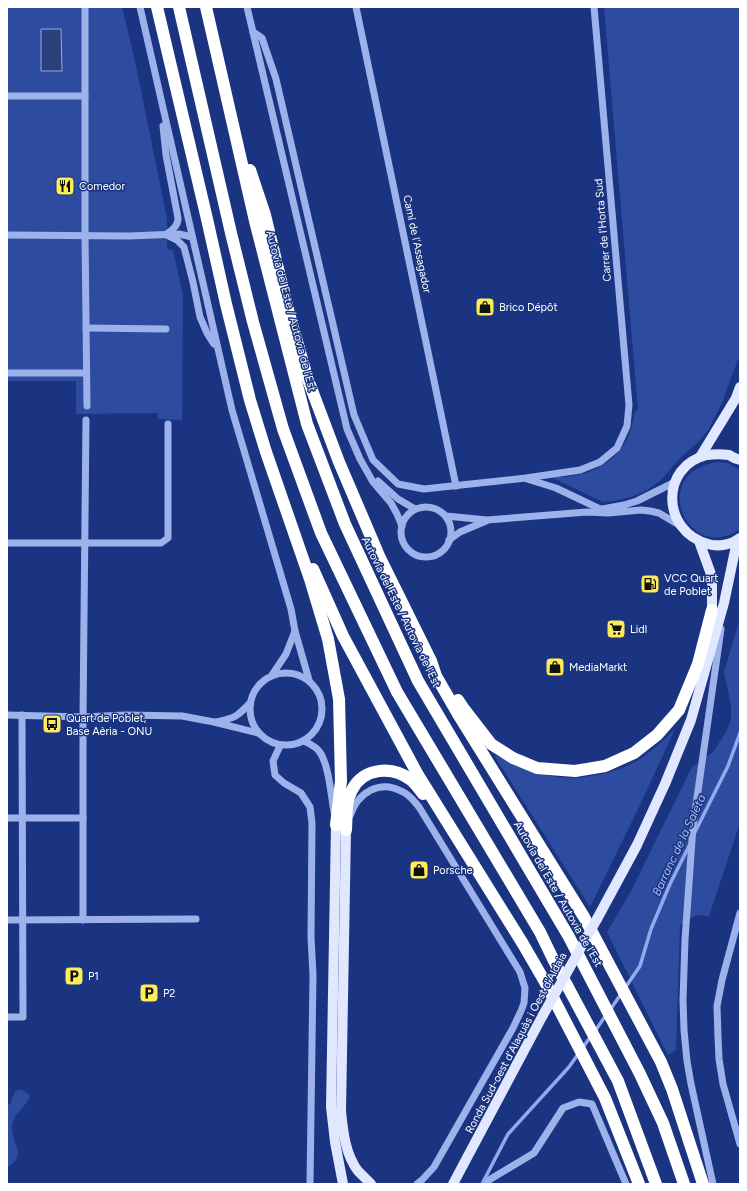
<svg xmlns="http://www.w3.org/2000/svg" width="747" height="1191" font-family="Figtree,sans-serif">
<style>
.green{fill:#2d4ca0}
.water{fill:#2c4079;stroke:#90aaed}
.lines{fill:none;stroke-linecap:round;stroke-linejoin:round}
.stream{stroke:#90aaed;stroke-width:3.5}
.minor{stroke:#9db2eb;stroke-width:7}
.major{stroke:#e1e7ff;stroke-width:10}
.highway{stroke:#fff;stroke-width:12}
.major-bridge{stroke:#e1e7ff;stroke-width:10}
.labels{text-anchor:middle;dominant-baseline:central;stroke-width:3;stroke-linejoin:round;paint-order:stroke}
.poi-label{font-size:11px;fill:#fff;stroke:#1a3481;text-anchor:start}
.street-label{font-size:11px;fill:#fff;stroke:#1a3481}
.water-label{font-size:12px;font-style:italic;fill:#a9bdf2;stroke:#1a3481}
</style>
<rect width="100%" height="100%" fill="#1a3481"/>
<g class="green">
<path d="M7 7H122L135 61 167 219V249L173 250 183 295 182 420 158 419V413L76 414V381H7Z"/>
<path d="M604 7H740V355L729 383 723 401 708 430 700 440 679 459 661 480 647 490 631 497 613 501 603 502 551 477C559 477 568 477 576 475 594 473 613 461 623 446 630 436 633 423 635 411L638 410Z"/>
<path d="M717 462 728 463 740 470V529C688 565 647 473 717 462Z"/>
<path d="M740 618V823L709 916 696 915 680 925 676 1050 668 1055 607 932 631 891 692 767 713 752 725 734 731 720V705L724 672Z"/>
<path d="M675 729 639 807 590 907 494 755C509 761 524 768 540 773 567 783 610 776 635 762 650 753 663 741 675 729Z"/>
<path d="M17 1090C22 1089 26 1092 29 1095V1098C25 1107 16 1112 13 1122 7 1142 31 1152 7 1168V1105L10 1104 15 1092Z"/>
</g>
<path class="water" d="M41 29H61L62 71H41Z"/>
<g class="lines">
<g class="stream">
<path d="M694 834 728 766 740 733"/>
<path d="M625 988 640 966 651 929 670 884 690 844"/>
<path d="M610 1010 621 994"/>
<path d="M595 1031 606 1015"/>
<path d="M482 1184 508 1134 569 1067 591 1036"/>
</g>
<g class="minor">
<path d="M85 7V235L87 406"/>
<path d="M140 7 232 410 291 609 295 631 309 680"/>
<path d="M247 7 347 429 360 459 373 482 391 503 397 514 402 526"/>
<path d="M356 7 456 486"/>
<path d="M253 32 262 38 276 79 354 415 373 460 398 484 424 489 526 478 580 470 600 462 617 448 627 426 629 405 594 7"/>
<path d="M7 96H85"/>
<path d="M163 126 166 155 178 218C178 226 173 229 167 234"/>
<path d="M7 235 129 236 179 234 192 237"/>
<path d="M167 235 177 240 184 247 193 282 200 317 207 333 214 344"/>
<path d="M86 328 166 329"/>
<path d="M7 373H86"/>
<path d="M527 479 556 488 600 509"/>
<path d="M378 481 398 499 415 509"/>
<circle cx="426" cy="532" r="25"/>
<path d="M597 510 624 505 637 501 675 482"/>
<path d="M446 516 487 520 587 512 608 513 641 510 650 511 659 513 679 525"/>
<path d="M449 540 460 532 486 521"/>
<path d="M7 543H161L168 538V424"/>
<circle cx="286" cy="709" r="36"/>
<path d="M272 675 286 654 295 631"/>
<path d="M7 715 83 717 126 715 182 716 214 722 258 733"/>
<path d="M216 722C235 718 237 717 250 703"/>
<path d="M304 741C310 744 315 746 319 751 329 764 331 796 334 812"/>
<path d="M280 746 273 761 275 775 284 783 301 793 310 807 312 823 311 937 313 975 310 1184"/>
<path d="M350 816C358 792 380 779 403 792 410 795 414 801 419 807L520 972 525 988 524 1003 521 1011 513 1028 434 1167 422 1180 417 1184"/>
<path d="M7 818H83"/>
<path d="M740 913 722 980 717 1006 718 1037 719 1059 723 1084 740 1144"/>
<path d="M7 920 196 919"/>
<path d="M83 920V717L86 420"/>
<path d="M7 1017H23L22 715"/>
<path d="M487 1184 489 1180 534 1153 563 1108 579 1102 592 1104 626 1184"/>
<path d="M713 1184 691 1084 687 1061 684 1030 683 1000 685 940 693 826 721 629"/>
</g>
<g class="major">
<path d="M700 457 736 398 740 387"/>
<path d="M740 460C736 459 732 457 729 455 722 454 714 454 707 455 660 466 661 531 708 544 718 547 731 545 740 538"/>
<path d="M699 541 712 577V617"/>
<path d="M336 825 331 1107 335 1142 343 1184"/>
<path d="M346 830 341 1111C343 1131 345 1154 358 1171 362 1175 367 1180 371 1184"/>
<path d="M597 919 637 845 665 784 691 720 724 603 737 541"/>
<path d="M453 1184 543 1015"/>
</g>
<g class="highway">
<path d="M157 7 207 219 226 304 250 400 266 452 310 579 328 639 339 699 341 781 336 825"/>
<path d="M179 7 231 233 253 322 283 429 321 533 397 692 540 932 554 961 618 1081 656 1184"/>
<path d="M206 7 255 221 307 424 345 524 418 681 569 937 640 1074 663 1123 684 1184"/>
<path d="M250 170 265 215 288 310 307 377 339 462 380 558 431 661 436 676 458 714 584 917 661 1062 672 1089 703 1184"/>
<path d="M313 569 343 636 418 775 523 944 545 982 605 1098 639 1184"/>
<path d="M458 700 464 709 491 744 513 758 537 768 575 771 605 766 634 753 657 735 679 710 698 664 712 610"/>
<path d="M346 830C347 817 345 802 352 790 363 768 392 765 411 780 416 784 419 789 423 794"/>
</g>
<path class="major-bridge" d="M543 1015 597 919"/>
</g>
<defs>
<g id="restaurant-square" transform="scale(1)"><rect x="-9" y="-9" width="18" height="18" rx="4" fill="#fdec59" stroke="#1a3481"/><path d="M-5-6h1v4h1v-4h1v4h1v-4h1v5L-1.5 .5V6h-2V.5L-5-1ZM5-6V6H3V1.5H1.5Q1.5-4 5-6Z" fill="#111"/></g>
<g id="shop-square" transform="scale(1)"><rect x="-9" y="-9" width="18" height="18" rx="4" fill="#fdec59" stroke="#1a3481"/><path d="M-5-2.5h2.3a2.7 3.5 0 0 1 5.4 0H5L5.5 6h-11ZM-1.5-2.5h3a1.5 2.3 0 0 0-3 0Z" fill="#111"/></g>
<g id="fuel-square" transform="scale(1)"><rect x="-9" y="-9" width="18" height="18" rx="4" fill="#fdec59" stroke="#1a3481"/><path d="M-5.5-6h7V0h2V4h1.3V-2.5L3-4.5l.8-.8L6-3V5H2.5V1h-1V6h-7ZM-4.2-4.7v3.2H.2V-4.7Z" fill="#111"/></g>
<g id="supermarket-square" transform="scale(1)"><rect x="-9" y="-9" width="18" height="18" rx="4" fill="#fdec59" stroke="#1a3481"/><path d="M-6-5.5h2.5l.6 2H6L4.5 2H-2.5L-4.4-4H-6ZM-1.5 3.2a1.3 1.3 0 1 0 .1 0ZM3 3.2a1.3 1.3 0 1 0 .1 0Z" fill="#111"/></g>
<g id="bus-square" transform="scale(1)"><rect x="-9" y="-9" width="18" height="18" rx="4" fill="#fdec59" stroke="#1a3481"/><path d="M-5-6H5V4H4V6H2V4H-2V6H-4V4H-5ZM-3.5-4V0h7V-4ZM-3.5 1.2v1.5H-2V1.2ZM2 1.2v1.5H3.5V1.2Z" fill="#111"/></g>
<g id="parking-square" transform="scale(1)"><rect x="-9" y="-9" width="18" height="18" rx="4" fill="#fdec59" stroke="#1a3481"/><path d="M-3.5-5.5H1a3.5 3.5 0 0 1 0 7H-1V5.5H-3.5ZM-1-3.4V-.6H.8a1.4 1.4 0 0 0 0-2.8Z" fill="#111"/></g>
</defs>
<g fill-rule="evenodd">
<use href="#restaurant-square" x="65" y="186"/>
<use href="#shop-square" x="485" y="307"/>
<use href="#fuel-square" x="650" y="584"/>
<use href="#supermarket-square" x="616" y="629"/>
<use href="#shop-square" x="555" y="667"/>
<use href="#bus-square" x="52" y="724"/>
<use href="#shop-square" x="419" y="870"/>
<use href="#parking-square" x="74" y="976"/>
<use href="#parking-square" x="149" y="993"/>
</g>
<g class="labels">
<g class="poi-label">
<text x="79" y="186">Comedor</text>
<text x="499" y="307">Brico Dépôt</text>
<text x="664" y="578">VCC Quart<tspan x="664" dy="13">de Poblet</tspan></text>
<text x="630" y="629">Lidl</text>
<text x="569" y="667">MediaMarkt</text>
<text x="66" y="718">Quart de Poblet,<tspan x="66" dy="13">Base Aèria - ONU</tspan></text>
<text x="433" y="870">Porsche</text>
<text x="88" y="976">P1</text>
<text x="163" y="993">P2</text>
</g>
<g class="street-label">
<text transform="translate(603 230) rotate(-95)">Carrer de l'Horta Sud</text>
<text transform="translate(417 244) rotate(78)">Camí de l'Assagador</text>
<text transform="translate(291 311) rotate(75)">Autovía del Este / Autovia de l'Est</text>
<text transform="translate(401 612) rotate(64)">Autovía del Este / Autovia de l'Est</text>
<text transform="translate(558 894) rotate(60)">Autovía del Este / Autovia de l'Est</text>
<text transform="translate(516 1043) rotate(-62)">Ronda Sud-oest d'Alaquàs i Oest d'Aldaia</text>
</g>
<g class="water-label">
<text transform="translate(679 845) rotate(-65)">Barranc de la Saleta</text>
</g>
</g>
<rect width="747" height="1191" fill="none" stroke="#ffffff" stroke-width="16"/>
</svg>
